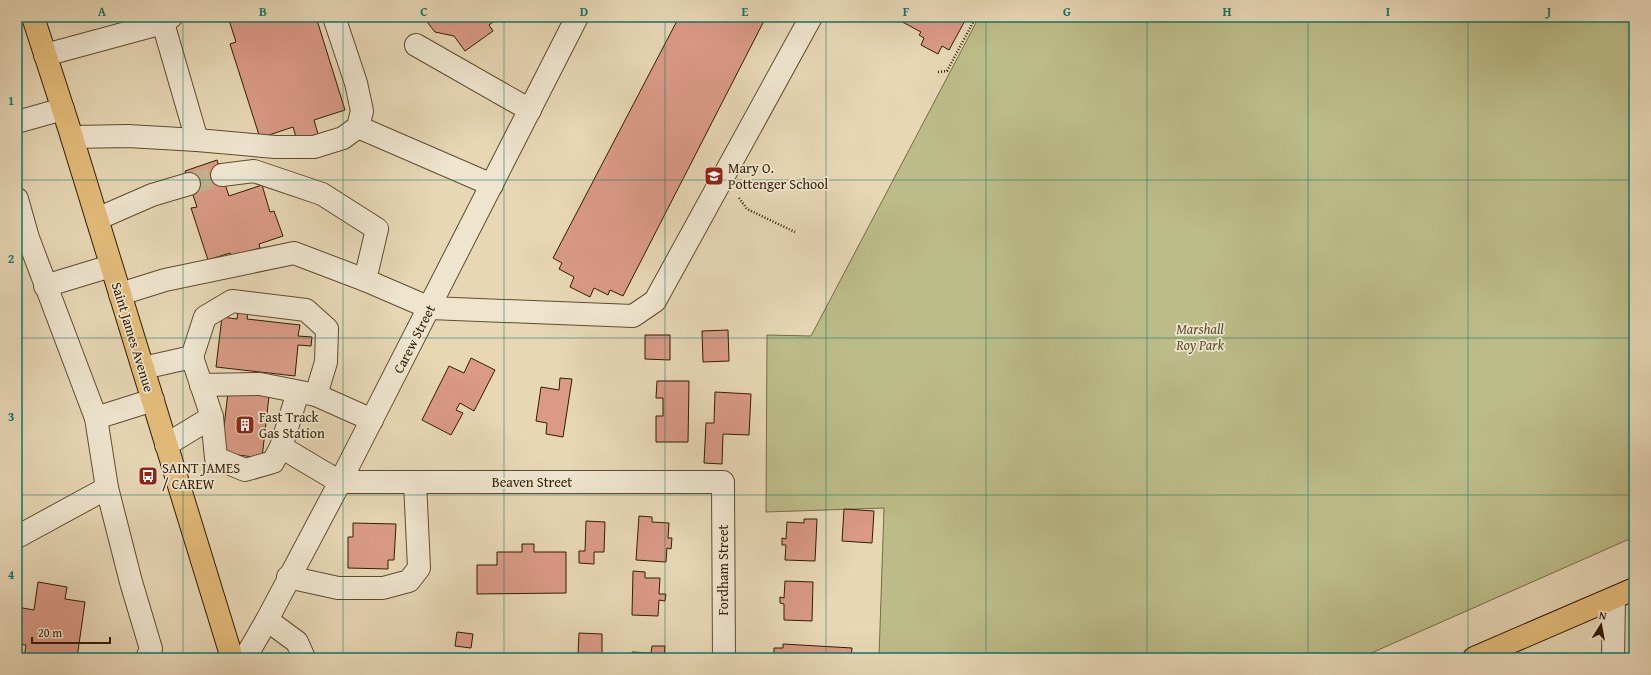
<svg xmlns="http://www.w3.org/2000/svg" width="1651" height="675" font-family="'Gentium Book Plus',serif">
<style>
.green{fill:#bcbc88;stroke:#766c44}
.building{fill:#da9a86;stroke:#311d00}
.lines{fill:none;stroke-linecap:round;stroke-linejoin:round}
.minor-tunnel{stroke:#c3b291;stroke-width:22;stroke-dasharray:22 11;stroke-linecap:butt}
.minor-casing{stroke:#5e4c2d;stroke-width:24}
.major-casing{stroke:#311d00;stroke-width:24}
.path{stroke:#311d00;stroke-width:2.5;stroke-dasharray:1 2;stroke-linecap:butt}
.minor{stroke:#efe5cf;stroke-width:22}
.major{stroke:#e4bc7a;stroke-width:22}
.grid{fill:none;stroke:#0f766e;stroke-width:1;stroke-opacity:0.55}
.labels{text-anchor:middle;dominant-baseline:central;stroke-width:3.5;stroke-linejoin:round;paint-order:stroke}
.poi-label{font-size:14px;fill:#311d00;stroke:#efe5cf;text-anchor:start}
.park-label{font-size:14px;font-style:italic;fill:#5b4d29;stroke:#efe5cf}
.street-label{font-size:14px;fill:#311d00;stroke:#efe5cf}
.neatline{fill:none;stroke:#0f766e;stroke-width:1.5}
.grid-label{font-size:13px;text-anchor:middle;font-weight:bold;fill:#0f766e}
</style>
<rect width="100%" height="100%" fill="#e7d7b5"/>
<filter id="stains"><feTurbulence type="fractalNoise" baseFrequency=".005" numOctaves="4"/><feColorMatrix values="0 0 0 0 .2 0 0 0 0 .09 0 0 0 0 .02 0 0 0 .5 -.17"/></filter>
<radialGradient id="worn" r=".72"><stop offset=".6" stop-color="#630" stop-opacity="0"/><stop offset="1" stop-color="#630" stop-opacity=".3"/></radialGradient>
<path class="green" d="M979 17H1634V537L1360 658H879L884 508 766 512 767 335 811 336Z"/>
<g class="building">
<path d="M228 17H316L345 110 314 120 318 134 297 140 293 127 260 138 230 44 236 42Z"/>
<path d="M423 17H500L489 25 493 31 465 51 454 36 435 32Z"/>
<path d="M679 17H766L623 296 610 290 608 295 594 288 590 297 570 287 574 277 559 269 562 263 553 258Z"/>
<path d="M893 17H967L949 50 942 46 938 54 921 45 924 38 919 35 921 32Z"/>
<path d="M217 160 229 196 262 185 270 212 274 211 283 236 259 244 260 248 231 257 230 253 208 260 191 208 197 207 185 171Z"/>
<path d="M238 311 248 312 247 319 300 325 298 336 312 337 311 346 298 345 295 376 216 367 222 317 237 319Z"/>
<path d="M728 330 729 361 703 362 702 331Z"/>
<path d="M645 335H670V360L645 359Z"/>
<path d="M471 358 495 370 474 411 460 403 456 410 463 413 451 435 422 420 449 366 464 373Z"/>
<path d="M560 378 572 379 563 437 546 434 547 423 536 421 541 387 559 390Z"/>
<path d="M657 381H689L688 442H656V416H663V398H656Z"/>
<path d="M228 392 269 396 262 458 221 453Z"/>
<path d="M715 392 751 394 749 435 723 434 722 464 704 463 706 423H714Z"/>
<path d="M844 509 874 511 872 543 842 541Z"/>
<path d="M639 516 652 517V522L669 523 668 538H672L671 549 667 548 666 562 636 560Z"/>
<path d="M804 519H817L815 561 785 560 786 545H782V538L786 539 787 522 804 523Z"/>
<path d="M586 521 605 522 604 552H594V564L579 563V551H585Z"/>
<path d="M353 523 396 524 394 560H388V569L348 568V537H353Z"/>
<path d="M522 544H534V552H566V593L477 594V565H497V552H522Z"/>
<path d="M633 571 645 572V578H660L659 594H666L665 601 659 600 658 616 632 615Z"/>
<path d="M785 581 813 582 812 621 784 620V604L780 603V597L784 598Z"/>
<path d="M38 582 67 587 65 599 85 602 77 658H24L26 645 17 644V607L34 610Z"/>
<path d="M457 632 473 634 471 648 455 646Z"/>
<path d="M579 633 602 634V656L578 655Z"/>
<path d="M783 644 852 648 851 658H774V648H783Z"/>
<path d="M652 646H665L664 658H631L632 652 651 653Z"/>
</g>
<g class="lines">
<path class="minor-tunnel" d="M189 184 222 175"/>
<g class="minor-casing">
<g id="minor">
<path d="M163 23 197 140"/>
<path d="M416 45 530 110"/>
<path d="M45 55 163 23 171 17"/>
<path d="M17 122 63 109"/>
<path d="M358 127 492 185"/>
<path d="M72 137 128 136 197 140 275 147H314L343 138 358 127 362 111 356 83 334 17"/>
<path d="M222 175 254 171 322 194 377 229 365 280"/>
<path d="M17 199 28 238 96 418 153 400"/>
<path d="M97 219 152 195 189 184"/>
<path d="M45 286 111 266"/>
<path d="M120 294 165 280 294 253 365 280 430 308 633 316 655 301 811 17"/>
<path d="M192 357 205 317 232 301 306 310 327 329 326 362 316 395"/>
<path d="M143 368 192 357 212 417 166 445"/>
<path d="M201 385 260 384 316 395 372 420"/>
<path d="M298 392 281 447 340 482H723L724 658"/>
<path d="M212 417 216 458 245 470 273 462 281 447"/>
<path d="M107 488 131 582 151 649 147 658"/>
<path d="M17 537 107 488 96 418"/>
<path d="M288 577 338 588H383L409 581 419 568 415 482"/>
<path d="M267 620 297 642 304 658"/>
<path d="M245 658 267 620 340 482 577 17"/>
<path d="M1613 658 1614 599"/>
</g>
</g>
<g class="major-casing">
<g id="major">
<path d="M33 17 70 131 232 658"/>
<path d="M1474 658 1634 589"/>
</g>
</g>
<g class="path">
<path d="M938 72 947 71 976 17"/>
<path d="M739 198 747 209 795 232"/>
</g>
<use href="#minor" class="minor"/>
<use href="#major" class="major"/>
</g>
<path class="grid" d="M183 17V658M343 17V658M504 17V658M665 17V658M826 17V658M986 17V658M1147 17V658M1308 17V658M1468 17V658M17 180H1634M17 338H1634M17 495H1634"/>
<defs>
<g id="school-square" transform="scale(1)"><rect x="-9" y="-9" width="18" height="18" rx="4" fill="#8f2418" stroke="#efe5cf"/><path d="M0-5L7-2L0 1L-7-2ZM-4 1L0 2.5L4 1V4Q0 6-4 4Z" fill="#fff"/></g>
<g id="building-square" transform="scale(1)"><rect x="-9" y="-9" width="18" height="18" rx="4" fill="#8f2418" stroke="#efe5cf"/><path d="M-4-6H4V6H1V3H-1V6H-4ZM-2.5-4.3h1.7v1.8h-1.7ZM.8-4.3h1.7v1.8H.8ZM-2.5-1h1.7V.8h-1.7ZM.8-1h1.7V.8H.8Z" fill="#fff"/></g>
<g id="bus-square" transform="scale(1)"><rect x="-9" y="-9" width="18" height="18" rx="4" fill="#8f2418" stroke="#efe5cf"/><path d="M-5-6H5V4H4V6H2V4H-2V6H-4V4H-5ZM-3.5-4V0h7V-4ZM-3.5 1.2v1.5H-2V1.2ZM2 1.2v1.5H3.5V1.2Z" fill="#fff"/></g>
</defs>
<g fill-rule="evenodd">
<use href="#school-square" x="714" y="176"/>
<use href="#building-square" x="245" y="425"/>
<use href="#bus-square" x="148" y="476"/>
</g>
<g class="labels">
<g class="poi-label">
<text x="728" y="168">Mary O.<tspan x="728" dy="16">Pottenger School</tspan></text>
<text x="259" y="417">Fast Track<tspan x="259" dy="16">Gas Station</tspan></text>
<text x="162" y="468">SAINT JAMES<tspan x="162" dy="16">/ CAREW</tspan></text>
</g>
<g class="park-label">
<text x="1200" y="329">Marshall<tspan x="1200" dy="16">Roy Park</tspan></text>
</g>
<g class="street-label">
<text transform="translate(133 337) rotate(73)">Saint James Avenue</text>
<text transform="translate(414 339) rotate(-63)">Carew Street</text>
<text x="532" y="482">Beaven Street</text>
<text transform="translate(723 570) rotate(-90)">Fordham Street</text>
</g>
</g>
<rect width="1651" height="675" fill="none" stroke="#e7d7b5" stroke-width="44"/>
<g transform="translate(1601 625) rotate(11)" stroke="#efe5cf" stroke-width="3" paint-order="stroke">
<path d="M0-3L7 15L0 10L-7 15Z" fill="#311d00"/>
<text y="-6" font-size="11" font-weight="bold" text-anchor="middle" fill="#311d00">N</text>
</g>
<path d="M32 637v6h78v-6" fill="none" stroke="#311d00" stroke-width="2"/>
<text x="38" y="637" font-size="12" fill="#311d00" stroke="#efe5cf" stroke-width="3" paint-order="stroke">20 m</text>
<rect x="22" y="22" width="1607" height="631" class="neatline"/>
<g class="grid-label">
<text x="102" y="16">A</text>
<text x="263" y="16">B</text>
<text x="424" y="16">C</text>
<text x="584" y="16">D</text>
<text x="745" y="16">E</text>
<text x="906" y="16">F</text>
<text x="1067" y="16">G</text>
<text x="1227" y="16">H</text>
<text x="1388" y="16">I</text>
<text x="1549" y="16">J</text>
<text x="11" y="105">1</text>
<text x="11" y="263">2</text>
<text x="11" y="421">3</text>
<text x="11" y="579">4</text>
</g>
<rect width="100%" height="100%" filter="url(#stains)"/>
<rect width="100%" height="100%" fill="url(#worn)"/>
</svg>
